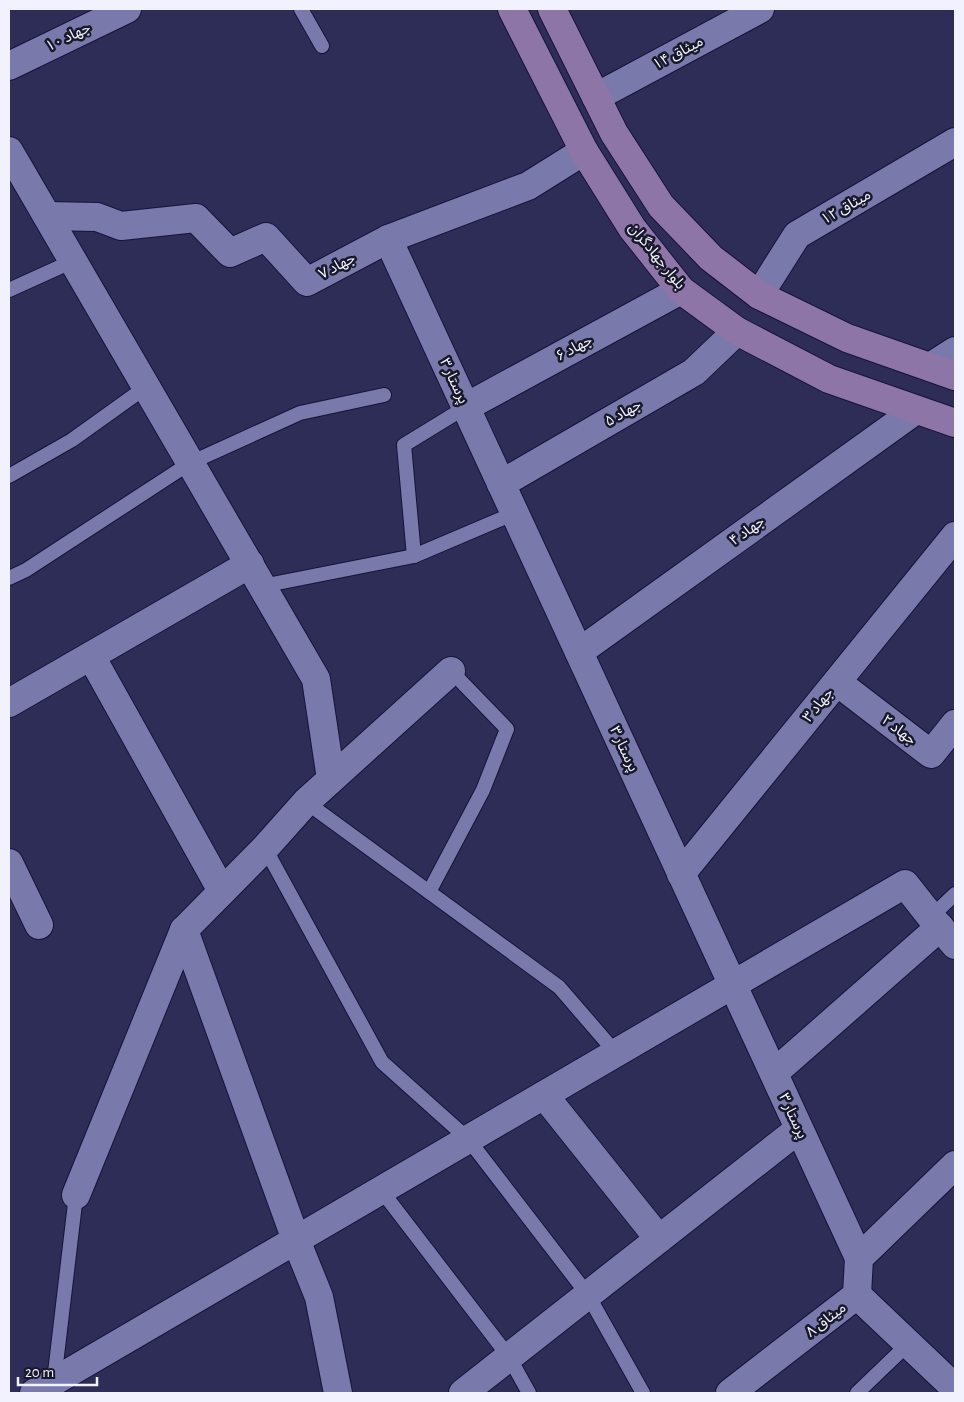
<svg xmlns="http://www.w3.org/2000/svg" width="964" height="1402" font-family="'Alegreya Sans','Noto Sans Arabic',sans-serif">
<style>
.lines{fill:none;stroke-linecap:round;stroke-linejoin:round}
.lane-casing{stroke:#17133b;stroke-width:16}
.street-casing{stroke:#17133b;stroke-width:30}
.secondary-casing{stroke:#17133b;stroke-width:30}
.lane{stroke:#797aab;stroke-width:14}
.street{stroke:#797aab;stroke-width:28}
.secondary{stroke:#8d75a7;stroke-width:28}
.labels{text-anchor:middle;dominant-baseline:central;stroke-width:5;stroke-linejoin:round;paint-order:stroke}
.street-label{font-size:15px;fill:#f1f2fd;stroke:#18182b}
</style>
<rect width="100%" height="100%" fill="#2e2d57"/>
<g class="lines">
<g class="lane-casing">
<g id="lane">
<path d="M301 9 322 46"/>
<path d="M9 290 73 261"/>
<path d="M9 476 72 440 146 387"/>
<path d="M414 556 404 445 466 407"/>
<path d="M9 578 26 570 190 463 300 413 384 395"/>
<path d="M262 586 414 556 515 513"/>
<path d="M306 802 559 987 616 1053"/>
<path d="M265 848 382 1062 468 1139 588 1295 643 1393"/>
<path d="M429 892 483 790 507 729 451 671"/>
<path d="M931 917 955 894"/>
<path d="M381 1190 509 1357 529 1393"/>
<path d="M54 1381 76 1195"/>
<path d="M857 1393 908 1344"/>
</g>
</g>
<g class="street-casing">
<g id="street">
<path d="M9 66 127 9"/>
<path d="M596 97 760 9"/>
<path d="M9 151 316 679 331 779"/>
<path d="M47 216 97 217 121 226 196 218 230 253 266 237 307 282 388 239 528 186 584 151"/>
<path d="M388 239 859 1258"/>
<path d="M759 295 797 235 955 142"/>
<path d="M930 367 955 351"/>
<path d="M466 407 681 290"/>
<path d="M501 484 694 372 737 331"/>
<path d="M579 652 916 410"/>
<path d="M91 656 222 891"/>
<path d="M837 682 931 754 955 724"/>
<path d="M9 703 250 564"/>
<path d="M9 863 39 925"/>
<path d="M681 874 955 536"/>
<path d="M184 930 296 1240 319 1297 338 1393"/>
<path d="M774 1073 940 927"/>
<path d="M544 1095 659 1239"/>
<path d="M76 1195 184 930 265 848 306 802 451 671"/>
<path d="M857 1295 955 1388"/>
<path d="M34 1393 905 884 931 917 955 945"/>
<path d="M463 1393 799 1129"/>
<path d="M730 1393 857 1295 859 1258 955 1165"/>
</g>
</g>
<g class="secondary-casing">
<g id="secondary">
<path d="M512 9 584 151 632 228 681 290 737 331 829 379 955 423"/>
<path d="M552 9 614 133 661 206 711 258 759 295 847 338 955 376"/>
</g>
</g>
<use href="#lane" class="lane"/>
<use href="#street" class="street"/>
<use href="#secondary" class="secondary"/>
</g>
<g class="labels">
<g class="street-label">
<text transform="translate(68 37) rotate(-26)">جهاد ۱۰</text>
<text transform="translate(678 53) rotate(-28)">میثاق ۱۴</text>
<text transform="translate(846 207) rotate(-30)">میثاق ۱۲</text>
<text transform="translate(657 256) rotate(51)">بلوار جهادگران</text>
<text transform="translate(337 266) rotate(-28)">جهاد ۷</text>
<text transform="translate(574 348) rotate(-28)">جهاد ۶</text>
<text transform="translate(454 381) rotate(65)">پرستار ۳</text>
<text transform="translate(623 413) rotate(-30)">جهاد ۵</text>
<text transform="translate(747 531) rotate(-36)">جهاد ۴</text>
<text transform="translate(818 705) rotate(-51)">جهاد ۳</text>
<text transform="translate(899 730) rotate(37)">جهاد ۲</text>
<text transform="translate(624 749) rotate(65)">پرستار ۳</text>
<text transform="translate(793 1116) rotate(65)">پرستار ۳</text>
<text transform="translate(826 1320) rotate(-38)">میثاق ۸</text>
</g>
</g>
<rect width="964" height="1402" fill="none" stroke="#f1f2fd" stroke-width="20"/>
<path d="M18 1377v8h79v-8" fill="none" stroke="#f1f2fd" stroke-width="2.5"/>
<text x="25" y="1377" font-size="15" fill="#f1f2fd" stroke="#18182b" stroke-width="4" paint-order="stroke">20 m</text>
</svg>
